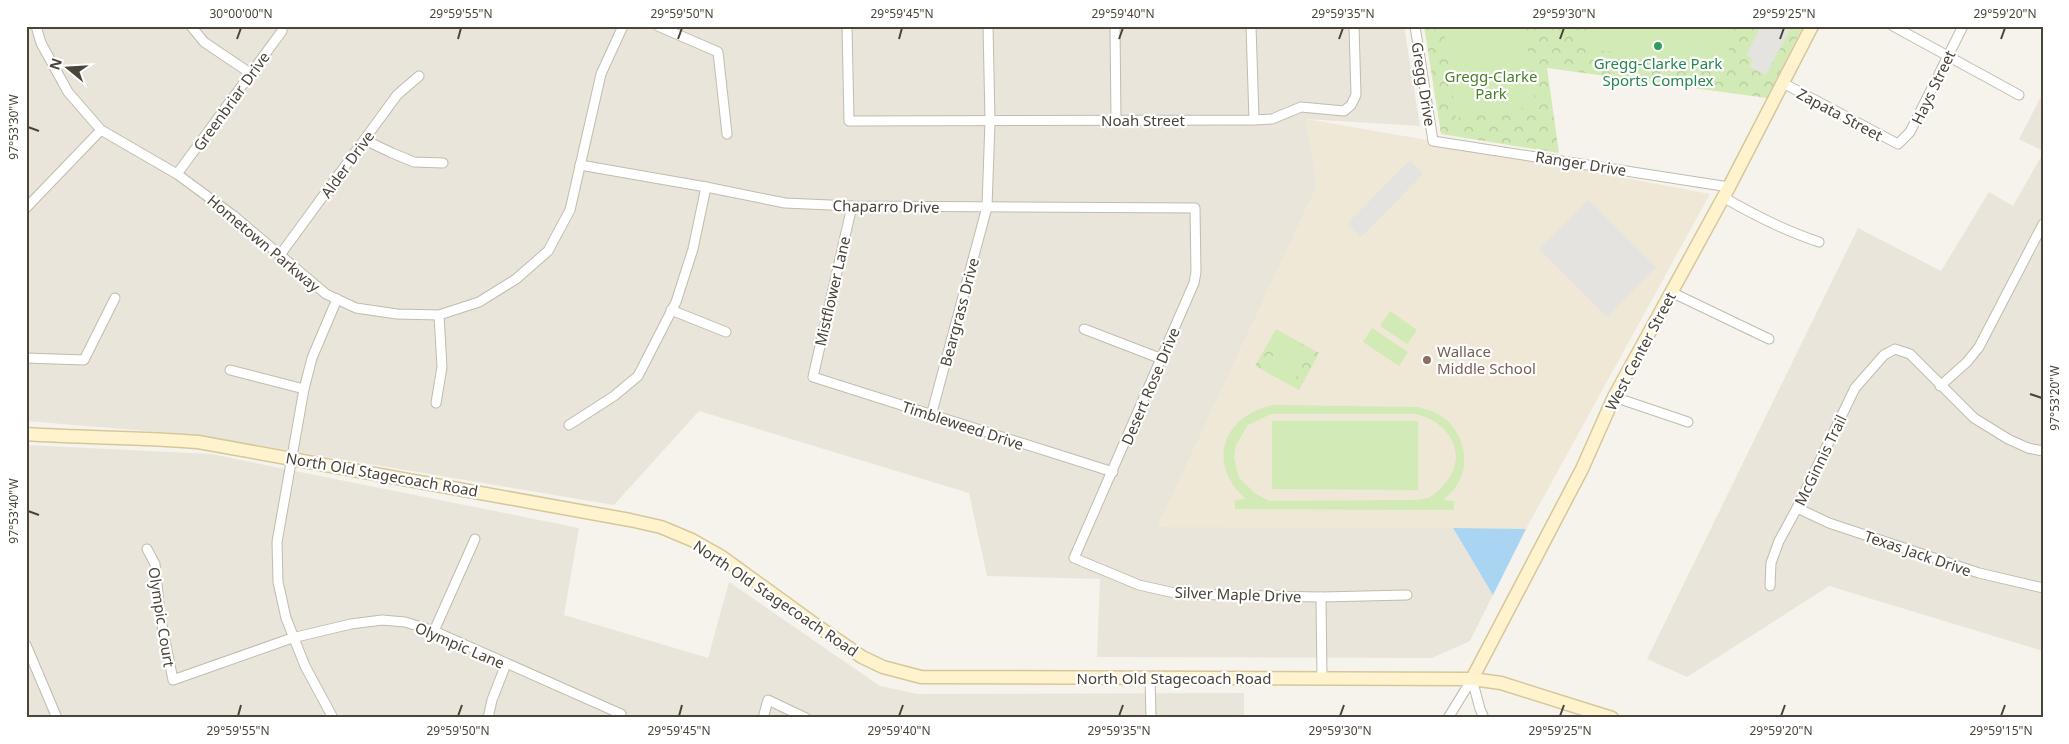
<svg xmlns="http://www.w3.org/2000/svg" width="2069" height="744" font-family="'Noto Sans',sans-serif">
<style>
.residential{fill:#eae5da}
.education{fill:#efe8d6}
.park{fill:url(#park-crowns)}
.garden{fill:#d2eab5;fill-rule:evenodd}
.parking{fill:#e5e3e0}
.water{fill:#a9d4f2}
.lines{fill:none;stroke-linecap:round;stroke-linejoin:round}
.street-casing{stroke:#c2bbae;stroke-width:11}
.secondary-casing{stroke:#d6c79b;stroke-width:15}
.street{stroke:#fff;stroke-width:9}
.secondary{stroke:#fff3cd;stroke-width:12}
.ticks{fill:none;stroke:#4b4439;stroke-width:2}
.leisure-dot{fill:#2e9e5b;stroke:#fff;stroke-width:2}
.education-dot{fill:#8d6e63;stroke:#fff;stroke-width:2}
.labels{text-anchor:middle;dominant-baseline:central;stroke-width:4.5;stroke-linejoin:round;paint-order:stroke}
.leisure-label{font-size:15px;fill:#27864d;stroke:#fff}
.park-label{font-size:15px;fill:#4a7f2a;stroke:#fff}
.street-label{font-size:15px;fill:#4b4439;stroke:#fff}
.education-label{font-size:15px;fill:#785e54;stroke:#fff;text-anchor:start}
.neatline{fill:none;stroke:#4b4439;stroke-width:2}
.ticks-label{font-size:12px;text-anchor:middle;fill:#4b4439}
</style>
<defs>
<pattern id="park-crowns" width="20" height="18" patternUnits="userSpaceOnUse" patternTransform="scale(1.25)"><rect width="20" height="18" fill="#d2eab5"/><path d="M2 6a3 3 0 1 1 6 0M12 15a3 3 0 1 1 6 0" fill="none" stroke="#b6ca9c"/></pattern>
</defs>
<rect width="100%" height="100%" fill="#f6f3ec"/>
<g class="residential">
<path d="M26 26H1404L1420 126 1306 119 1317 186 1158 526 1453 528 1493 595 1470 641 1432 658 1097 657 1100 579 987 576 969 493 699 411 614 505 196 435 26 421Z"/>
<path d="M2043 93V151L2019 139Z"/>
<path d="M2043 153V651L1829 586 1687 677 1647 659 1858 228 1941 271 1989 192 2013 206Z"/>
<path d="M26 445 211 454 579 528 564 615 708 658 729 582 880 686 917 694 1244 693V718H26Z"/>
</g>
<path class="education" d="M1306 119 1427 140 1710 194 1526 529 1157 527 1317 186Z"/>
<g class="park">
<path d="M1424 26H1803L1767 98 1547 68 1559 153 1441 134Z"/>
<path d="M1276 329 1319 353 1299 390 1255 366Z"/>
</g>
<g class="garden">
<path d="M1443 26H1524L1536 106 1456 118Z"/>
<path d="M1586 26H1732L1728 60 1722 64 1588 49 1584 43Z"/>
<path d="M1390 311 1417 330 1407 344 1380 326Z"/>
<path d="M1372 328 1408 352 1399 366 1363 342Z"/>
<path d="M1281 337 1309 352 1303 365 1274 349Z"/>
<path d="M1271 355 1300 370 1293 383 1264 367Z"/>
<path d="M1273 405 1418 407C1423 409 1431 410 1436 413 1463 426 1474 465 1454 489 1451 493 1447 496 1443 500L1454 501V510L1235 509V500L1246 499C1206 464 1222 416 1273 405ZM1271 414H1415C1447 420 1469 452 1447 481 1442 487 1437 493 1430 497 1426 499 1419 499 1415 500L1269 501 1256 494 1239 478 1234 458 1236 445 1248 425Z"/>
<path d="M1272 421H1418V490L1272 489Z"/>
</g>
<g class="parking">
<path d="M1761 26H1792L1766 75 1749 67 1753 59 1746 55Z"/>
<path d="M1410 160 1423 174 1361 237 1347 224Z"/>
<path d="M1588 200 1656 267 1607 317 1539 249Z"/>
</g>
<path class="water" d="M1453 528 1526 529 1493 595Z"/>
<g class="lines">
<g class="street-casing">
<g id="street">
<path d="M36 26 41 43 68 92 101 130 177 174 234 216 326 294 356 308 397 314 439 315 479 302 516 279 548 251 570 210 601 74 623 26"/>
<path d="M191 26 204 42 250 73"/>
<path d="M658 26 718 52 727 134"/>
<path d="M847 26 849 121 1254 120 1272 119 1301 107 1344 111 1351 105 1356 95 1354 26"/>
<path d="M1115 26 1116 120"/>
<path d="M1251 26 1254 120"/>
<path d="M1415 26 1433 141 1729 187"/>
<path d="M1893 26 2019 95"/>
<path d="M1783 83 1898 144 1910 132 1963 26"/>
<path d="M365 140 392 153 414 162 443 163"/>
<path d="M580 165 706 187 785 203 852 206 1195 208 1196 272 1194 283 1074 558 1139 585 1179 594 1321 597 1407 595"/>
<path d="M177 174 282 31V26"/>
<path d="M1723 197C1754 215 1785 231 1819 242"/>
<path d="M852 206 813 377 1113 472"/>
<path d="M26 208 101 130"/>
<path d="M280 255 397 95 419 76"/>
<path d="M1671 292 1769 339"/>
<path d="M671 310 726 332"/>
<path d="M1084 329 1162 359"/>
<path d="M26 358 84 360 115 298"/>
<path d="M230 370 304 389"/>
<path d="M1940 386 1967 362 1979 347 2043 224"/>
<path d="M1614 397 1688 422"/>
<path d="M436 403 442 367 439 315"/>
<path d="M931 416 987 207 990 121 988 26"/>
<path d="M569 425 614 396 638 376 676 302 693 249 706 187"/>
<path d="M1797 508 1829 523 1979 573 2043 588"/>
<path d="M147 549 155 564 160 615 173 680 292 638 351 624 382 620 405 622 434 631 621 714 620 718"/>
<path d="M1770 586 1771 563 1779 541 1797 508 1855 388 1884 355 1895 349 1910 354 1974 418 2008 439 2028 448 2043 451"/>
<path d="M1321 597 1322 678"/>
<path d="M434 631 475 539"/>
<path d="M26 645 57 718"/>
<path d="M1150 677 1151 718"/>
<path d="M1472 679 1480 709 1484 718"/>
<path d="M333 718 305 666 286 618 278 582 277 542 304 389 312 358 337 299"/>
<path d="M488 718 492 700 506 664"/>
<path d="M763 718 768 700 806 718"/>
<path d="M1448 718 1472 679"/>
</g>
</g>
<g class="secondary-casing">
<g id="secondary">
<path d="M26 434C84 438 141 437 198 442L630 520 661 527 692 540 722 557 813 623 862 657 883 667 921 677 1472 679 1501 683 1612 718"/>
<path d="M1472 679 1582 469 1614 397 1729 187 1812 26"/>
</g>
</g>
<use href="#street" class="street"/>
<use href="#secondary" class="secondary"/>
</g>
<path class="ticks" d="M237 39 241 28M458 39 461 28M678 39 682 28M899 39 902 28M1119 39 1123 28M1339 39 1343 28M1560 39 1564 28M1780 39 1784 28M2001 39 2005 28M28 127 39 131M2030 394 2042 398M28 511 39 515M238 716 241 705M458 716 462 705M679 716 682 705M899 716 903 705M1119 716 1123 705M1340 716 1344 705M1560 716 1564 705M1781 716 1785 705M2001 716 2005 705"/>
<circle class="leisure-dot" cx="1658" cy="46" r="5"/>
<circle class="education-dot" cx="1427" cy="360" r="5"/>
<g class="labels">
<g class="leisure-label">
<text x="1658" y="63">Gregg-Clarke Park<tspan x="1658" dy="17">Sports Complex</tspan></text>
</g>
<g class="park-label">
<text x="1491" y="76">Gregg-Clarke<tspan x="1491" dy="17">Park</tspan></text>
</g>
<g class="street-label">
<text transform="translate(1424 84) rotate(81)">Gregg Drive</text>
<text transform="translate(1933 87) rotate(-64)">Hays Street</text>
<text transform="translate(231 101) rotate(-54)">Greenbriar Drive</text>
<text transform="translate(1840 114) rotate(28)">Zapata Street</text>
<text x="1143" y="120">Noah Street</text>
<text transform="translate(1581 163) rotate(9)">Ranger Drive</text>
<text transform="translate(347 164) rotate(-54)">Alder Drive</text>
<text transform="translate(886 206) rotate(1)">Chaparro Drive</text>
<text transform="translate(264 243) rotate(40)">Hometown Parkway</text>
<text transform="translate(832 291) rotate(-77)">Mistflower Lane</text>
<text transform="translate(959 312) rotate(-75)">Beargrass Drive</text>
<text transform="translate(1640 351) rotate(-62)">West Center Street</text>
<text transform="translate(1150 386) rotate(-67)">Desert Rose Drive</text>
<text transform="translate(963 425) rotate(18)">Timbleweed Drive</text>
<text transform="translate(1820 460) rotate(-64)">McGinnis Trail</text>
<text transform="translate(382 474) rotate(10)">North Old Stagecoach Road</text>
<text transform="translate(1918 553) rotate(19)">Texas Jack Drive</text>
<text transform="translate(1238 594) rotate(2)">Silver Maple Drive</text>
<text transform="translate(776 598) rotate(34)">North Old Stagecoach Road</text>
<text transform="translate(162 617) rotate(81)">Olympic Court</text>
<text transform="translate(460 645) rotate(23)">Olympic Lane</text>
<text x="1174" y="678">North Old Stagecoach Road</text>
</g>
<g class="education-label">
<text x="1437" y="351">Wallace<tspan x="1437" dy="17">Middle School</tspan></text>
</g>
</g>
<rect width="2069" height="744" fill="none" stroke="#ffffff" stroke-width="55"/>
<g transform="translate(68 68) rotate(288)" stroke="#ffffff" stroke-width="4" paint-order="stroke">
<path d="M0-4L9 19L0 12L-9 19Z" fill="#4b4439"/>
<text y="-8" font-size="14" font-weight="bold" text-anchor="middle" fill="#4b4439">N</text>
</g>
<rect x="28" y="28" width="2014" height="688" class="neatline"/>
<g class="ticks-label">
<text x="241" y="18">30°00'00"N</text>
<text x="461" y="18">29°59'55"N</text>
<text x="682" y="18">29°59'50"N</text>
<text x="902" y="18">29°59'45"N</text>
<text x="1123" y="18">29°59'40"N</text>
<text x="1343" y="18">29°59'35"N</text>
<text x="1564" y="18">29°59'30"N</text>
<text x="1784" y="18">29°59'25"N</text>
<text x="2005" y="18">29°59'20"N</text>
<text transform="translate(14 127) rotate(-90)" y="4">97°53'30"W</text>
<text transform="translate(2055 398) rotate(-90)" y="4">97°53'20"W</text>
<text transform="translate(14 511) rotate(-90)" y="4">97°53'40"W</text>
<text x="238" y="735">29°59'55"N</text>
<text x="458" y="735">29°59'50"N</text>
<text x="679" y="735">29°59'45"N</text>
<text x="899" y="735">29°59'40"N</text>
<text x="1119" y="735">29°59'35"N</text>
<text x="1340" y="735">29°59'30"N</text>
<text x="1560" y="735">29°59'25"N</text>
<text x="1781" y="735">29°59'20"N</text>
<text x="2001" y="735">29°59'15"N</text>
</g>
</svg>
